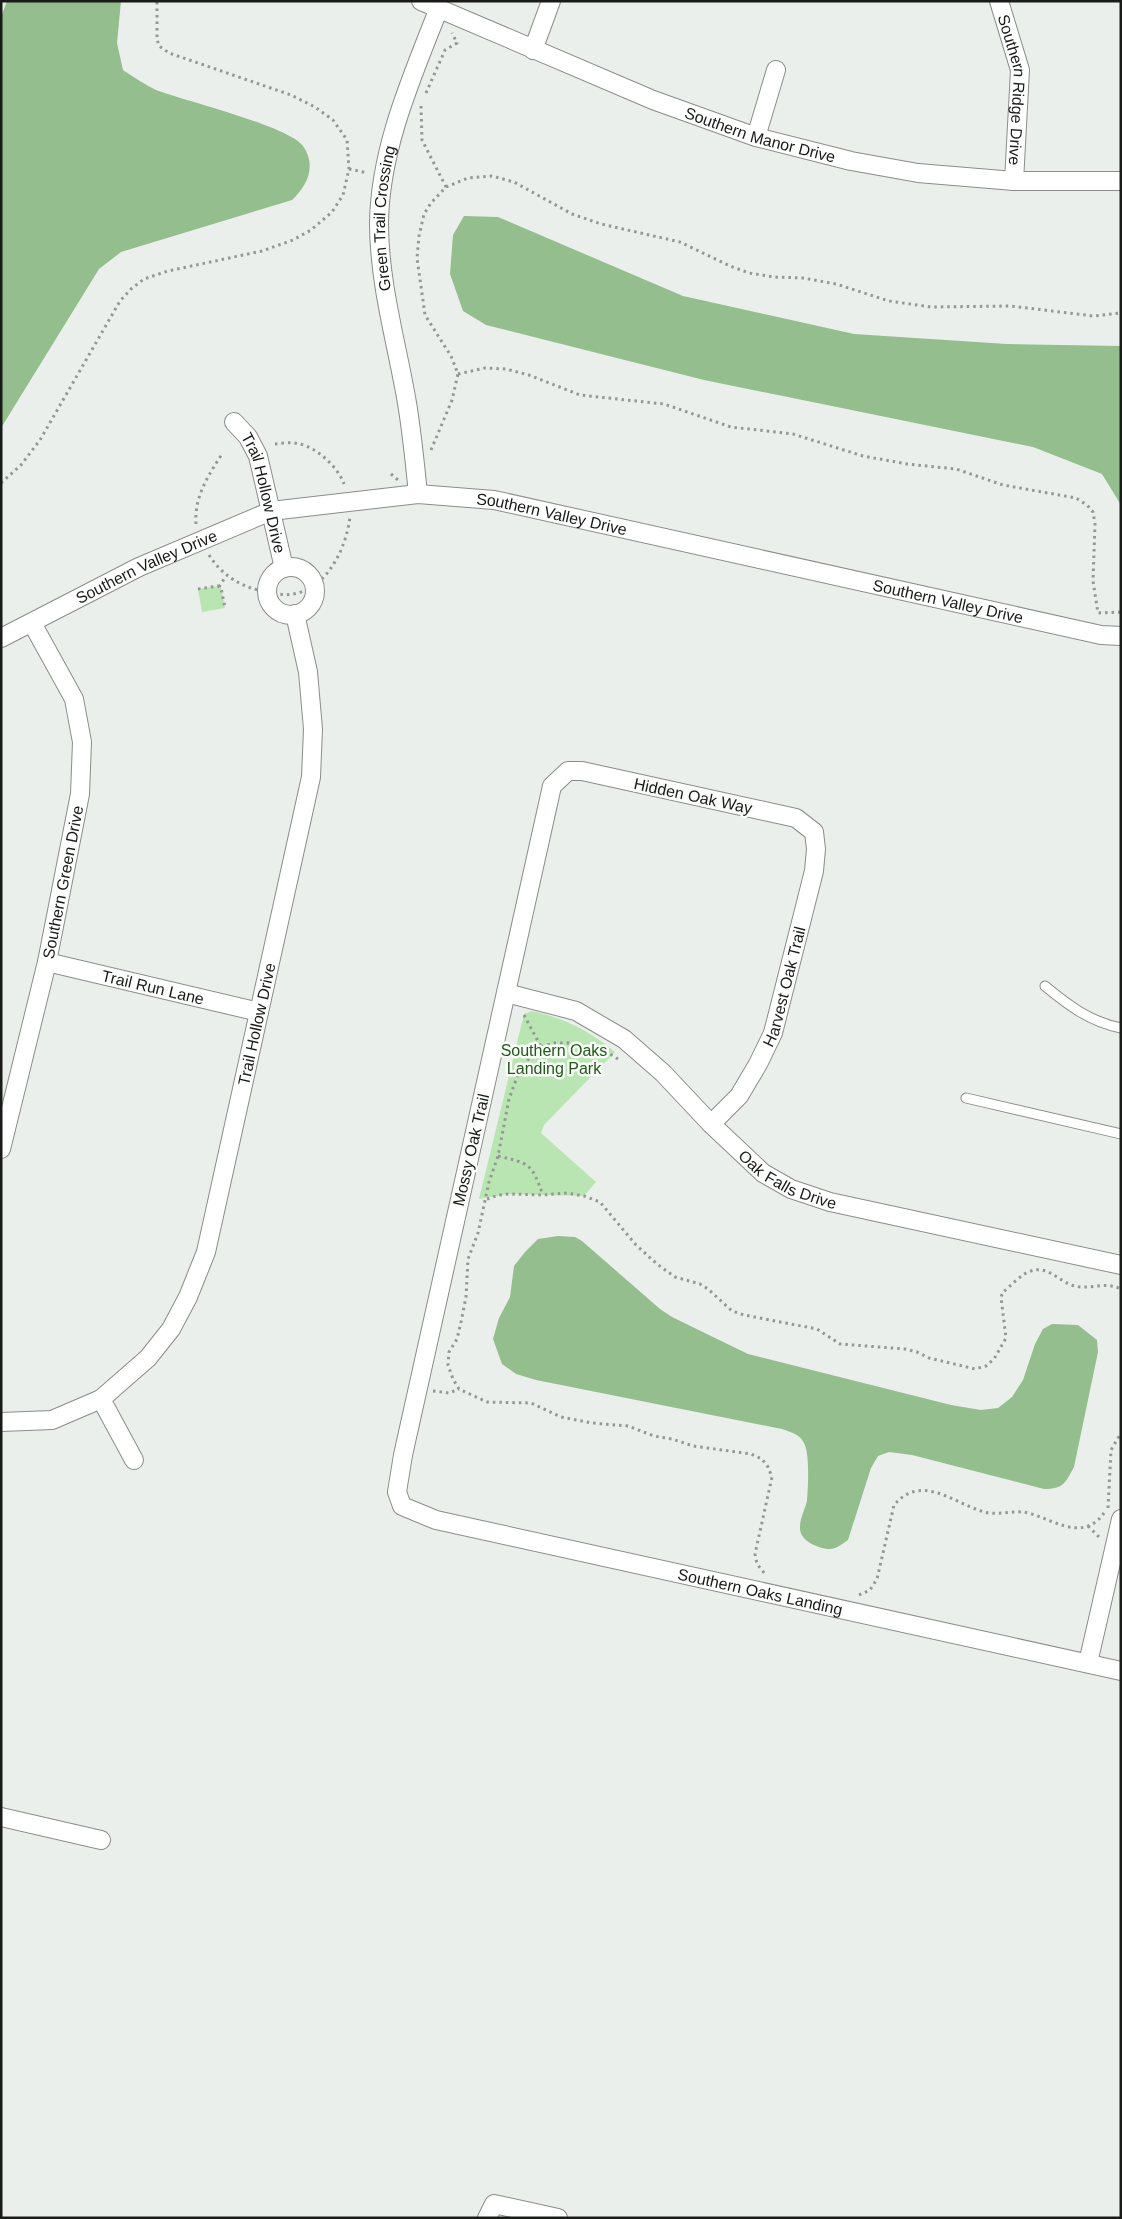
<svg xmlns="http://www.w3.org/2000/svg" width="1122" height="2219" font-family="Helvetica,sans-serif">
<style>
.green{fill:#b9e5b3}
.water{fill:#94be8d}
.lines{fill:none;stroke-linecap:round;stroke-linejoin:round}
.service-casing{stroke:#8a8d89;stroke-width:11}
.minor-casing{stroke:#8a8d89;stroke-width:20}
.path{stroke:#949794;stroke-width:3;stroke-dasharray:2.5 4;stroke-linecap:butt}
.service{stroke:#fff;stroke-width:9}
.minor{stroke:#fff;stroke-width:18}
.labels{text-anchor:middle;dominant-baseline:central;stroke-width:5;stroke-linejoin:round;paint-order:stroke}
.street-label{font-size:16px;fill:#191b19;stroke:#f9fcf8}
.park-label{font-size:16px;fill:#215a19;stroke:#f9fcf8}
</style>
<rect width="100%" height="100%" fill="#ebefeb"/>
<g class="green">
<path d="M218 586 221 588 225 608 202 612 198 589Z"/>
<path d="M532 1011C564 1018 590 1031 615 1052L544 1125 541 1133 596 1182 584 1196 509 1194 479 1199 524 1014Z"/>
</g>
<g class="water">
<path d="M7 1H121L117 43 123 70C134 77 145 85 156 90 185 101 288 126 303 146 317 166 307 186 292 200L121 252 99 269 1 428V17Z"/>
<path d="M464 216 498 217 683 296 854 334 1007 344 1121 346V505L1102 474 1033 447 704 380 486 325 463 311 450 274 453 235Z"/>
<path d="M558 1236 575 1237 582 1241 660 1309 672 1317 748 1354 951 1405 981 1410 998 1408 1012 1397 1023 1380 1035 1344 1043 1329 1052 1324 1078 1325 1097 1340 1098 1352 1074 1467C1065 1483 1064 1489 1044 1489L912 1455 889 1452 878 1456 871 1468 848 1540C842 1544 835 1550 828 1549 816 1548 799 1540 800 1527 800 1518 805 1509 807 1501 808 1488 810 1454 804 1443 800 1434 790 1432 782 1429L536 1380 516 1374 502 1364 493 1339 499 1318 510 1297 514 1266 525 1252 538 1239Z"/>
</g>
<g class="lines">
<g class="service-casing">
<g id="service">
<path d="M1045 986C1068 1005 1090 1022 1121 1028"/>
<path d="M966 1098 1121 1134"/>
</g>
</g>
<g class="minor-casing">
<g id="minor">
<path id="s1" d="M421 1 653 100 756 137 851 161 918 173 1014 181H1121"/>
<path id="s2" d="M999 1 1020 70 1014 181"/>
<path d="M533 50 551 1"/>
<path d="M756 137 776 70"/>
<path id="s3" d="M234 422 248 437 258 456 284 568"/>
<path id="s4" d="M418 494C415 464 412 433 407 403 397 344 379 284 379 223 380 148 412 77 439 8"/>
<circle cx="291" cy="591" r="24"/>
<path id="s5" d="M1 638 139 567 271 511 418 494 494 500 1101 635 1121 636"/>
<path id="s6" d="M47 962 259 1012"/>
<path id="s7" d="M506 993 576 1011 624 1039 663 1073 711 1124 763 1173 791 1189 830 1202 1121 1265"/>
<path id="s8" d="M711 1124 739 1096 758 1064 773 1033 814 871 816 849 814 832 796 818 582 771H568L552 786 403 1455 397 1492 402 1506 436 1520 1121 1671"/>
<path id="s9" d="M1 1149 47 962 80 794 82 742 74 699 32 623"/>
<path d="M101 1399 134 1460"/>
<path id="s10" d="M1 1422 52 1420 101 1399 148 1358 171 1329 188 1297 206 1252 311 777 313 729 308 672 295 614"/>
<path d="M1088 1663 1121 1519"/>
<path d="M1 1817 101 1840"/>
<path d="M487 2218 494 2204 558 2218"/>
</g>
</g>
<g class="path">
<path d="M426 93 445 50 457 43 452 33"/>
<path d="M421 106 422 140 446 187"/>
<path d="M349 169 368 173"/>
<path d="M458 374 485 368 506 369 529 375 580 395 664 404 731 427 793 434 863 456 907 464 956 469 1003 485 1076 498 1087 505 1093 512 1095 524 1093 581 1098 613 1121 612"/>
<path d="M275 444C283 443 292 442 300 444 317 448 338 467 344 484"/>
<path d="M431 450 452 400 458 374 451 356 425 315 417 258 419 236 424 214 431 203 446 187 468 178 492 176 514 182 572 214 601 224 680 242 730 266 749 273 774 277 803 278 836 284 889 301 931 307 1011 306 1093 316 1121 313"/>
<path d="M391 474 398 480"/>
<path d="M1 483 21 465 40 440 120 301 131 289 144 279 168 271 262 251 293 240 311 230 332 212 343 195 349 169 347 140 333 120 315 107 291 95 169 53 159 46 157 39V1"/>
<path d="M196 524C194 497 208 476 222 454"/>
<path d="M209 555C222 575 239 586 262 591 272 593 283 596 293 594 328 588 346 548 350 517"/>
<path d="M219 587 226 576"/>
<path d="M198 589 218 586 221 588 225 608"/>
<path d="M524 1015 547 1058"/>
<path d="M618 1059 607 1052 595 1049 569 1043H554L541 1047 529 1058 517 1077 509 1099 498 1156 489 1182 478 1233 468 1259 466 1297 461 1322 457 1339 449 1352 448 1365 453 1379 459 1389 487 1402 531 1403 561 1417 592 1423 628 1426 654 1436 672 1439 693 1446 751 1454 762 1459 768 1467 772 1477 755 1554 757 1564 765 1574"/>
<path d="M498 1156C531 1164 531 1163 543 1195"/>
<path d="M487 1199 499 1195 509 1194 543 1195 567 1193 584 1196 600 1202 636 1245 657 1264 675 1277 700 1284 708 1289 732 1311 744 1315 817 1329 840 1344 905 1349 917 1352 929 1358 975 1369 986 1366 994 1359 1006 1338 1001 1297 1003 1292C1011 1286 1022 1273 1031 1271 1049 1265 1060 1283 1075 1286 1090 1290 1105 1281 1121 1289"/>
<path d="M433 1391 449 1393 459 1389"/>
<path d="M1108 1508 1111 1450 1121 1433"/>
<path d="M1088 1526 1100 1538"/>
<path d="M859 1595 870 1590 877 1579 894 1505C921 1474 951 1501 981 1511 994 1516 1009 1511 1023 1512 1050 1516 1081 1545 1104 1513"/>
</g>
<use href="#service" class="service"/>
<use href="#minor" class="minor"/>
</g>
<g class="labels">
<g class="street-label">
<text stroke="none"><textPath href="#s2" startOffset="91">Southern Ridge Drive</textPath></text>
<text stroke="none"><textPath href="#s1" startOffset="365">Southern Manor Drive</textPath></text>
<text stroke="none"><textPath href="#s4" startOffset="279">Green Trail Crossing</textPath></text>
<text stroke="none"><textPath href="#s3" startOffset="79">Trail Hollow Drive</textPath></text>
<text stroke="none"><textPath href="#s5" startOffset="582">Southern Valley Drive</textPath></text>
<text stroke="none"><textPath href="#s5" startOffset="162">Southern Valley Drive</textPath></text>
<text stroke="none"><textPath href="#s5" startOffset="988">Southern Valley Drive</textPath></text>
<text transform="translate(693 796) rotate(12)">Hidden Oak Way</text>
<text stroke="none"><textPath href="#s9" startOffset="274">Southern Green Drive</textPath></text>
<text stroke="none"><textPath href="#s8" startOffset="159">Harvest Oak Trail</textPath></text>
<text stroke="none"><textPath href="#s6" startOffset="109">Trail Run Lane</textPath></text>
<text stroke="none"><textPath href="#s10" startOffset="522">Trail Hollow Drive</textPath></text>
<text transform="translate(471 1150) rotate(-77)">Mossy Oak Trail</text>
<text stroke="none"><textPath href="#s7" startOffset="346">Oak Falls Drive</textPath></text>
<text stroke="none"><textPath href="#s8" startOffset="1702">Southern Oaks Landing</textPath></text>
</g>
<g class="park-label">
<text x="554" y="1050">Southern Oaks<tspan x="554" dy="18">Landing Park</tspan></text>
</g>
</g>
<rect width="1122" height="2219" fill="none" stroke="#191b19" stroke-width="5"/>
</svg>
